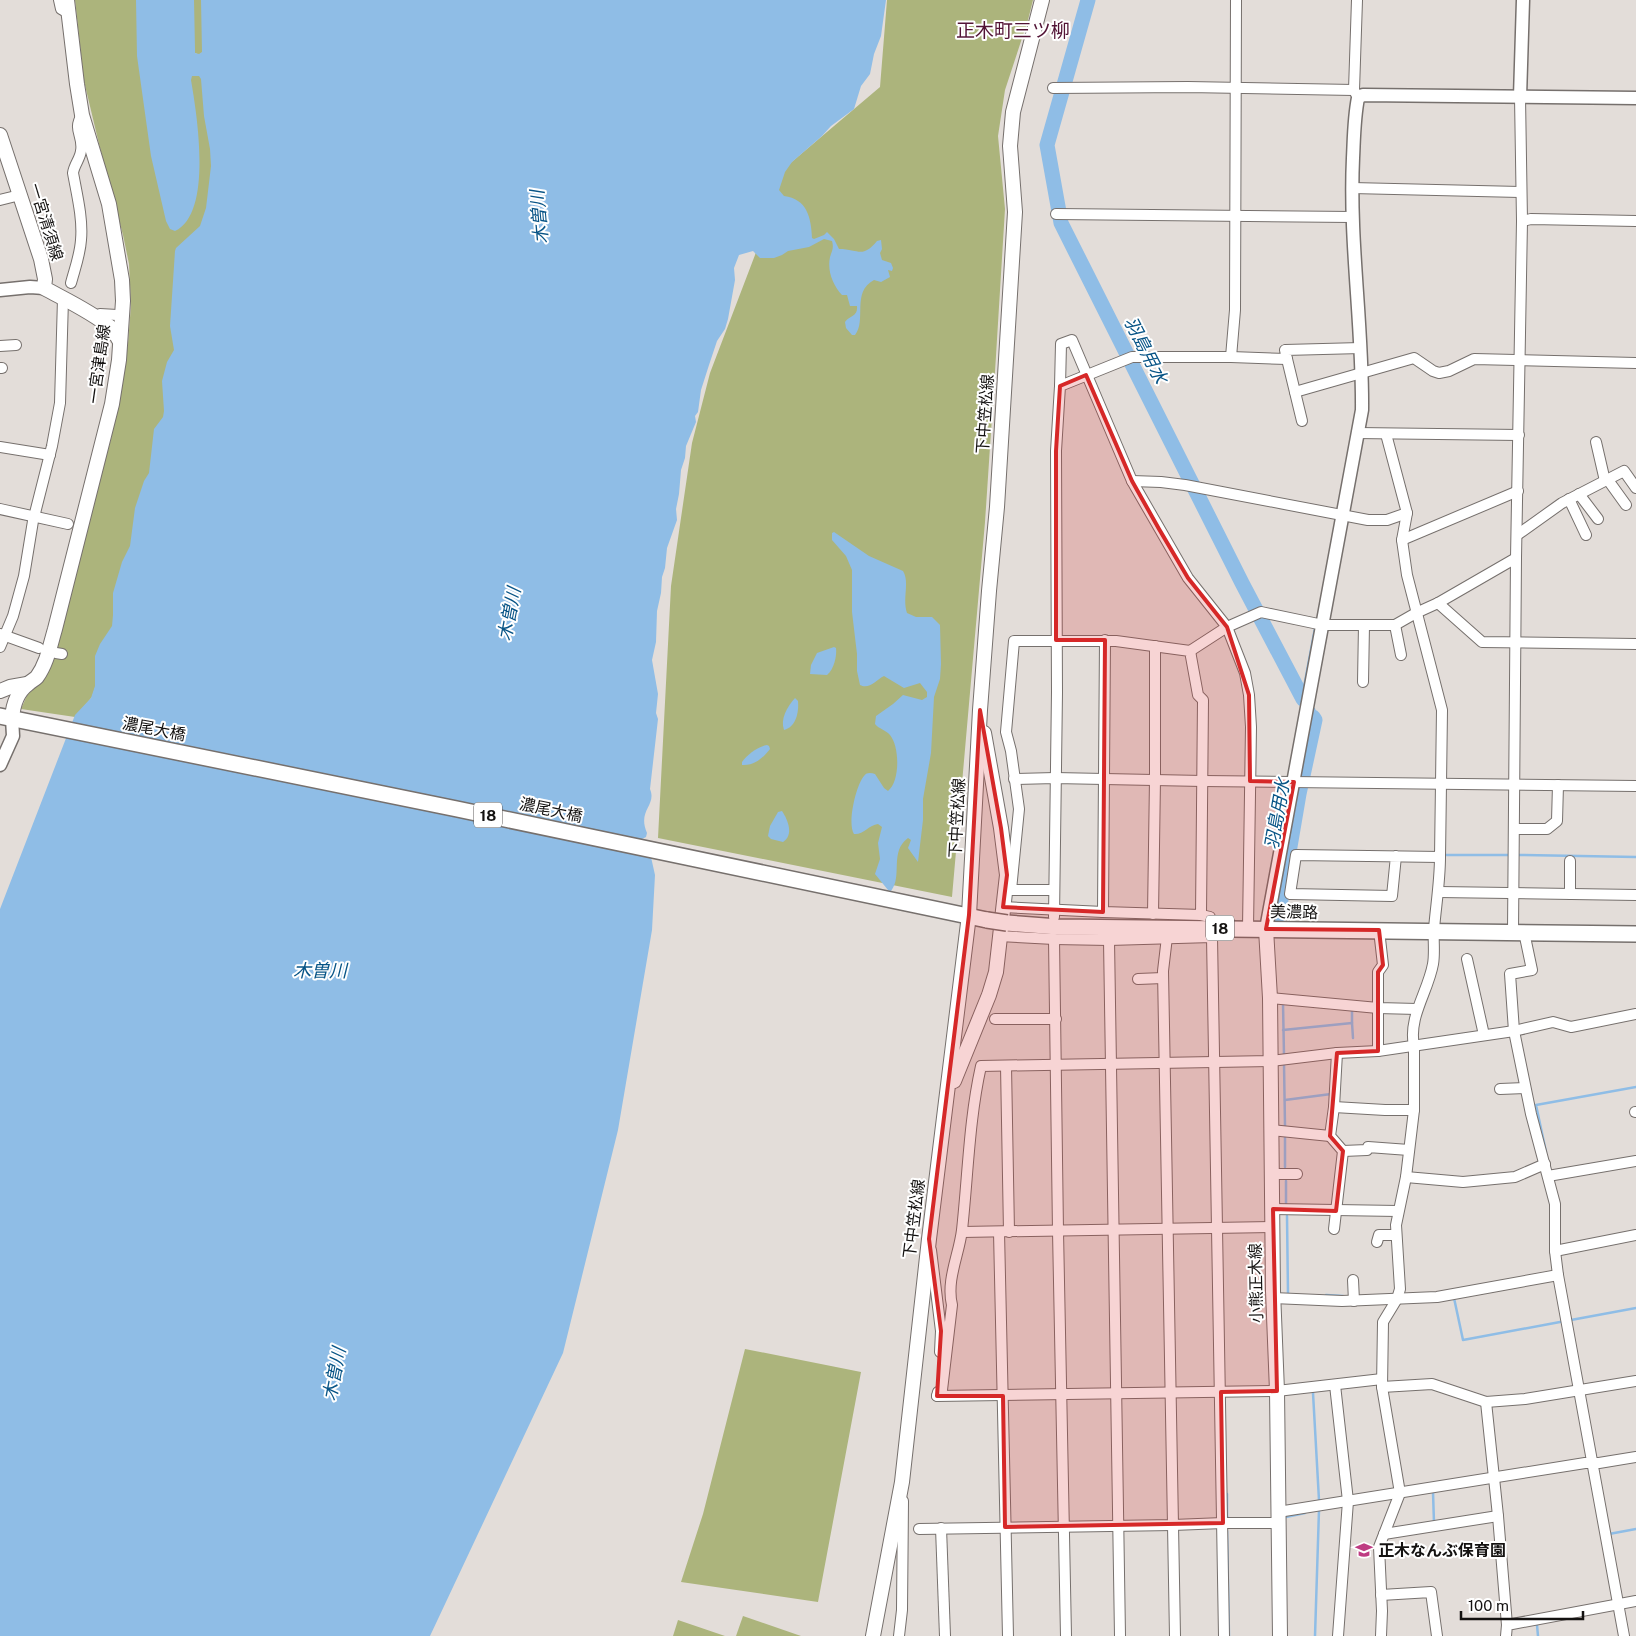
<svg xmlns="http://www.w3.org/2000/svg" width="1636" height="1636" font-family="'Public Sans','Noto Sans JP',sans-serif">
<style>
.green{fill:#acb47c}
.water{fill:#8fbde6}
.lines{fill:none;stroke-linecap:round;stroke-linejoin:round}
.stream{stroke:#8fbde6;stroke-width:2.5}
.river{stroke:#8fbde6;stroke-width:15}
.minor-casing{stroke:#76706d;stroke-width:12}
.tertiary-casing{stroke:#76706d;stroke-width:15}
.secondary-casing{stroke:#76706d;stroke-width:16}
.primary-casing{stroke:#76706d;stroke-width:18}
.minor{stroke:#fff;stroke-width:10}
.tertiary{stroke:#fff;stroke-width:12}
.secondary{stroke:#fff;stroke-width:14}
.primary{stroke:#fff;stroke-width:15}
.primary-bridge-casing{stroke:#76706d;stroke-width:18;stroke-linecap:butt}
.primary-bridge{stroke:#fff;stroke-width:15}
.marked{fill:#d62828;fill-opacity:0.2;stroke:#d62828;stroke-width:4;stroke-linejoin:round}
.labels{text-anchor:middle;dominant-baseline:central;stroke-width:4;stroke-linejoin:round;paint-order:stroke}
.shield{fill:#fff;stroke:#5a5958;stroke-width:1}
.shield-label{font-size:15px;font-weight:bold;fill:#141211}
.street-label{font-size:16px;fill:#141211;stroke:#fff}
.poi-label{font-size:16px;font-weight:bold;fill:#141211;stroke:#fff;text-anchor:start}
.water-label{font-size:18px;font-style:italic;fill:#075486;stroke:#fff}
.quarter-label{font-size:19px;fill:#521335;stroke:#fff}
</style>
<rect width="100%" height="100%" fill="#e3ddd9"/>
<g class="green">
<path d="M75 0H171L190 75 196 73 203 77 220 156 173 380 120 612 92 697 75 717 21 709 29 691 52 659 111 439 128 343 131 305 129 264 123 235 99 144 84 81Z"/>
<path d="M193 0H204L208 48 199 55 195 53 194 49Z"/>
<path d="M887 0H1033L1028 20 1005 90 998 136 1005 209 995 372 985 522 952 897 658 838 671 586 692 443 710 373 755 255 781 171 880 87Z"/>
<path d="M745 1349 861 1372 818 1602 681 1582 703 1514Z"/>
<path d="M743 1616 801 1636H736Z"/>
<path d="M678 1620 725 1636H673Z"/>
</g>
<g class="water">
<path d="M136 0H194L195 49V53L199 54 202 52 201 0H886L881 36 874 54 870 74 861 86 854 109 831 126 822 136 792 162 785 172 779 190 784 196C807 199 811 217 812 238L814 239 824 235 827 232 834 239 839 249C859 249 862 259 877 241L881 240 882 249 880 253 882 260 891 263 893 268 892 271 888 270 890 277 881 282 874 280C851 292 867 320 855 335H852L846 328 845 322C850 315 858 317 857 306H850L847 295H842C833 285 827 271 830 257 832 251 834 248 832 241L824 239 809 247 788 251 782 255 774 258H760L753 251 739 255 734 268 735 280 728 319 725 329 717 341 709 365 701 390 698 412 695 416 696 422 686 446 685 458 681 470 679 494 676 509 677 520 667 548 665 568 662 577 661 593 657 611 656 642 652 660 658 694 656 713 658 719 650 789C657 806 637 810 647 833L646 837 638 841 636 853 639 856 643 855 651 857 655 875 652 930 618 1130 563 1353 430 1636H0V909L75 715 91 698 95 686V656L100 644 112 626 113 615V593L122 562 130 546 135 508 144 481 149 473 154 429 163 417 164 411 162 381 167 362 174 350 170 326 175 251 176 248 200 226 206 208 211 166 210 149 204 116 201 79 199 76H192L191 80C197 115 213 213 175 231L170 229 166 221 151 156 137 56Z"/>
<path d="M834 532 869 556 903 571C910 582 902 599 907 613L916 617H932L940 625 941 664 940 679 934 697 931 753 923 799V820L918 862 908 848 911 840 908 838C889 852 903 876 891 891L888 890 875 874 880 859 878 843 882 827 878 824C869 825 863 835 854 834 847 824 856 785 864 776 867 772 871 773 875 774L884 788 888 791C900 782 900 747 890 735 886 730 879 729 875 724L876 716 893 704 903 695 922 700 927 697V692L920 683 904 688 884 676C876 680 869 690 860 685L857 671V654L852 612V570L846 556 832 540V533Z"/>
<path d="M834 647 836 648C837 656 834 669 827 675L810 674 811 665 817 653Z"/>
<path d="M795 698 798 701C799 712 796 727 784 730 780 719 787 707 795 698Z"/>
<path d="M767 745 769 746 770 749C763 758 754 766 742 765V762C748 754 757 747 767 745Z"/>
<path d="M782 811C788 820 794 835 783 842L771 839 768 836 770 826 778 812Z"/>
</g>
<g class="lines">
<g class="stream">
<path d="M1305 689 1304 687 1315 628"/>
<path d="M1306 780 1318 723 1314 709"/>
<path d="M1293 853 1305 785"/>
<path d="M1445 855H1510"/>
<path d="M1519 855 1636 857"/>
<path d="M1283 1003 1284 1055"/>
<path d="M1352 1023V1011"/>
<path d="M1283 1030 1352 1023 1353 1038"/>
<path d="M1284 1064 1285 1126"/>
<path d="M1285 1100 1331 1094"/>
<path d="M1285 1134V1167"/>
<path d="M1546 1152 1536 1105 1636 1087"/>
<path d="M1286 1181V1204"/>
<path d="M1287 1216 1288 1294"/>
<path d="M1326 1295 1343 1296"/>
<path d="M1453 1299 1454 1298 1463 1340 1560 1322"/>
<path d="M1571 1320 1636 1308"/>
<path d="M1313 1393 1319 1500"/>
<path d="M1433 1492 1434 1523"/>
<path d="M1227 1494V1517L1231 1519"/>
<path d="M1286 1517 1305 1513"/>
<path d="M1227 1531 1229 1636"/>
<path d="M1609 1534 1636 1529"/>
<path d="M1537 1625 1538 1636"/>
<path d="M1315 1636 1319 1510"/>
</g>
<g class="river">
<path d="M1088 0 1047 145 1061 223 1242 583 1303 699"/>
<path d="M1278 917 1299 794 1315 720 1313 717"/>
</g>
<g class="minor-casing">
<g id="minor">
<path d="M59 0 61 9 68 13"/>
<path d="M1053 88 1188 87 1354 90"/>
<path d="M1356 94 1354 90 1357 0"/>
<path d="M1352 188 1520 192"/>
<path d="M0 200 20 195"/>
<path d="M1056 214 1352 217"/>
<path d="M1522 221 1531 219 1636 221"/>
<path d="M71 283C75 268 80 255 81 240 83 219 77 195 73 173 74 165 80 159 81 151 84 136 72 130 82 115"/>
<path d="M95 317 100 314 117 315"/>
<path d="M0 346 16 345"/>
<path d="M1231 357 1235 310 1236 0"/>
<path d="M1287 359 1302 421"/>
<path d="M0 368H2"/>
<path d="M1060 386 1061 344 1072 340 1132 481 1188 578 1227 627 1245 673 1249 695 1251 727 1248 928"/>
<path d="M1295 392 1414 358 1433 371 1439 373 1449 371 1474 359 1636 363"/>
<path d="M1357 433 1519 435"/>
<path d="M1386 434 1407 513 1402 540 1407 575 1442 710 1440 857 1296 855 1290 894 1392 896 1396 856"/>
<path d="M1596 442 1605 481"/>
<path d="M0 447 50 455"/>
<path d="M1608 480 1626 505"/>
<path d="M1132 481 1161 482 1185 485 1368 520H1387L1407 513"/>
<path d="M1579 494 1598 519"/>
<path d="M1569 499 1586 535"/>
<path d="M0 509 68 524"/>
<path d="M1517 535 1562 503 1624 471 1636 488"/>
<path d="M1402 540 1518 491"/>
<path d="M1438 603 1482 642 1636 644"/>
<path d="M1395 625 1401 655"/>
<path d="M0 634 39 648"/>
<path d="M0 647 13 616 24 576 33 521 52 446 60 403 63 299"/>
<path d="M1190 651 1227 627 1261 612 1323 625H1395L1416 613 1438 603 1516 558"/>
<path d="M56 653 62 654"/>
<path d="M1363 682 1364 625"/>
<path d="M1014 779 1055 778 1203 781 1636 786"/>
<path d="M1514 829H1547L1557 821 1558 785"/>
<path d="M1054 890H1011L1019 809 1011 751 1006 732 1014 641H1116L1190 651 1198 695 1203 700 1201 915 1103 912 1105 640"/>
<path d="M1439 892 1636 895"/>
<path d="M1570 894V861"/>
<path d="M1003 907 1103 912"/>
<path d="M1153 914 1155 779V646"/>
<path d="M1201 915 1210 917 1214 928 1212 933"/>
<path d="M1054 917 1057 692 1056 451 1060 386 1132 357H1231L1287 359 1285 350 1361 348"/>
<path d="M1513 932 1516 558 1522 221 1520 97"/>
<path d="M1524 932 1532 970 1510 974 1514 1031 1531 1114 1555 1204V1251L1558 1275 1624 1636"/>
<path d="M999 936 1054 939 1109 940 1212 937 1224 1636"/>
<path d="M1167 937 1163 971 1175 1636"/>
<path d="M1054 939 1058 1231 1066 1636"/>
<path d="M1109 940 1120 1636"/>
<path d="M1467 959 1484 1035"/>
<path d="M1138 979 1163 978"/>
<path d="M1270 998 1378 1008 1417 1009"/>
<path d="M995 1019H1056"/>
<path d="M1378 1051V972L1383 965 1379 930"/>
<path d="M1006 1066 1009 1232"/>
<path d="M1500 1089 1525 1088"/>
<path d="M1334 1107 1385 1110H1414"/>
<path d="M1635 1112H1636"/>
<path d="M1271 1130 1330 1136"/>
<path d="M1343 1151 1367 1150 1368 1147 1409 1150"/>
<path d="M1272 1174H1297"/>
<path d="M1548 1176 1636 1161"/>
<path d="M1406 1177 1463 1182 1515 1177 1545 1164"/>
<path d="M1273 1209 1398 1211"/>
<path d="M1334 1229 1343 1151 1330 1136 1334 1107 1337 1053"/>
<path d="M962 1232 1273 1227"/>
<path d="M999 1232 1008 1636"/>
<path d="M1377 1242 1379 1235H1396"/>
<path d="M931 1250 941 1331 940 1352"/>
<path d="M1555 1251 1636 1235"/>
<path d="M1353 1280 1354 1301"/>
<path d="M1273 1298 1342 1301 1437 1297 1558 1275"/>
<path d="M1335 1385 1348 1501 1338 1636"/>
<path d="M1382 1387 1432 1384 1486 1402 1525 1399 1636 1381"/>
<path d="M938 1392 937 1396 1277 1391 1382 1379"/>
<path d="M937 1396 942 1390 952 1305C946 1280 959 1255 962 1230 968 1175 969 1120 981 1066L1271 1061 1337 1053 1378 1051 1514 1031 1553 1022 1571 1027 1636 1014"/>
<path d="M1486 1402 1498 1516 1507 1625"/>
<path d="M1278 1512 1585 1463H1599L1636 1457"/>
<path d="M941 1528 945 1636"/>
<path d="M919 1529 1173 1525 1223 1523H1278"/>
<path d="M1384 1534 1498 1516"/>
<path d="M1381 1595 1431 1592 1437 1636"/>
<path d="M899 1636 902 1610 903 1501"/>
<path d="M1381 1636 1382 1611 1379 1547 1400 1493 1382 1387 1383 1322 1397 1299 1400 1289 1396 1225 1406 1177 1414 1110V1046C1408 1017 1428 992 1433 964 1435 953 1433 941 1434 929 1436 905 1440 881 1440 857"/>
<path d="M1506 1636 1507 1625 1636 1601"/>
</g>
</g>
<g class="tertiary-casing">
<g id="tertiary">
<path d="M1520 97 1523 0"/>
<path d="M0 290 30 287 44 288"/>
<path d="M0 765 13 736 12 718"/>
<path d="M1266 929 1362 410C1363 326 1349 242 1353 158 1354 138 1354 118 1358 98L1363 95 1636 98"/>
</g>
</g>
<g class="secondary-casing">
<g id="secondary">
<path d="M0 135 41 259 45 279 44 288C66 300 90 311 110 327 114 330 116 335 119 340"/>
<path d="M0 691 10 687 27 684"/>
<path d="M12 718C13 706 17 692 28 684 31 681 34 680 37 677 47 663 50 646 55 629L112 404 119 360 123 301 122 280 109 204 82 115 77 84 67 0"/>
<path d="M1266 929 1270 998 1273 1291 1277 1391 1280 1636"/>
<path d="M954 1081 989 995 996 972 1007 875 1001 828 984 733"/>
<path d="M873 1636 902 1482 929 1239 969 915 980 710 989 591 997 507 1015 212 1010 146 1013 112 1042 0"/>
</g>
</g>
<g class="primary-casing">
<g id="primary">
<path d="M0 716 457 809 987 920"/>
<path d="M1007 923 1058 927 1636 934"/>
</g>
</g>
<use href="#minor" class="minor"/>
<use href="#tertiary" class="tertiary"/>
<use href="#secondary" class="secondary"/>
<use href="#primary" class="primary"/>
<g class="primary-bridge-casing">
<path id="primary-bridge" d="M987 920 1007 923"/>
</g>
<use href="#primary-bridge" class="primary-bridge"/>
</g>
<path class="marked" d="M1086 375 1132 481 1159 529 1188 578 1227 627 1249 695 1250 781 1294 782 1266 929 1379 930 1383 965 1378 972V1051L1337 1053 1330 1136 1343 1151 1336 1211 1273 1209 1277 1391 1221 1392 1223 1523 1005 1527 1003 1396H937L941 1331 929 1239 969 915 980 710 1001 828 1007 875 1003 907 1103 912 1105 640H1056V451L1060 386Z"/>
<defs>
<g id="school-bare" transform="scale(1.35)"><path d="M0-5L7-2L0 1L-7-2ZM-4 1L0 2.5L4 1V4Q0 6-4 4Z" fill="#be3b82" stroke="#fff" stroke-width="2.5" paint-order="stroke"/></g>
</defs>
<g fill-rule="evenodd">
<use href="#school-bare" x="1364" y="1550"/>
</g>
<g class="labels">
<g class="shield">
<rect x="474" y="802.5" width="28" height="25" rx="4"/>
<rect x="1206" y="915.5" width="28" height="25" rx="4"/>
</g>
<g class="shield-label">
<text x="488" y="815">18</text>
<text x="1220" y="928">18</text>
</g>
<g class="street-label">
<text transform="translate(46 222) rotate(73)">一宮清須線</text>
<text transform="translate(99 364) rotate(-82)">一宮津島線</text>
<text transform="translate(985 414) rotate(-86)">下中笠松線</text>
<text transform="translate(154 729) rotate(11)">濃尾大橋</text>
<text transform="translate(551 810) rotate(12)">濃尾大橋</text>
<text transform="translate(957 818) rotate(-87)">下中笠松線</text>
<text transform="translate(1294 912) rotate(1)">美濃路</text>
<text transform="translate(914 1219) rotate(-83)">下中笠松線</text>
<text transform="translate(1256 1283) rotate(-91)">小熊正木線</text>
</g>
<g class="poi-label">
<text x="1378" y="1550">正木なんぶ保育園</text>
</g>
<g class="water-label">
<text transform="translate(539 217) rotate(-95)">木曽川</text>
<text transform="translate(1146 350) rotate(63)">羽島用水</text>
<text transform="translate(509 614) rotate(-79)">木曽川</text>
<text transform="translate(1277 814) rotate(-80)">羽島用水</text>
<text x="320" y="970">木曽川</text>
<text transform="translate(334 1374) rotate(-79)">木曽川</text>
</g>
<g class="quarter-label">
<text x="1013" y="30">正木町三ツ柳</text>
</g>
</g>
<path d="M1461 1611v8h122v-8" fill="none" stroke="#141211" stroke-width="2.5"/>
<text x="1468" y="1611" font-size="15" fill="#141211" stroke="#ffffff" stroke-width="4" paint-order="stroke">100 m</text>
</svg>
